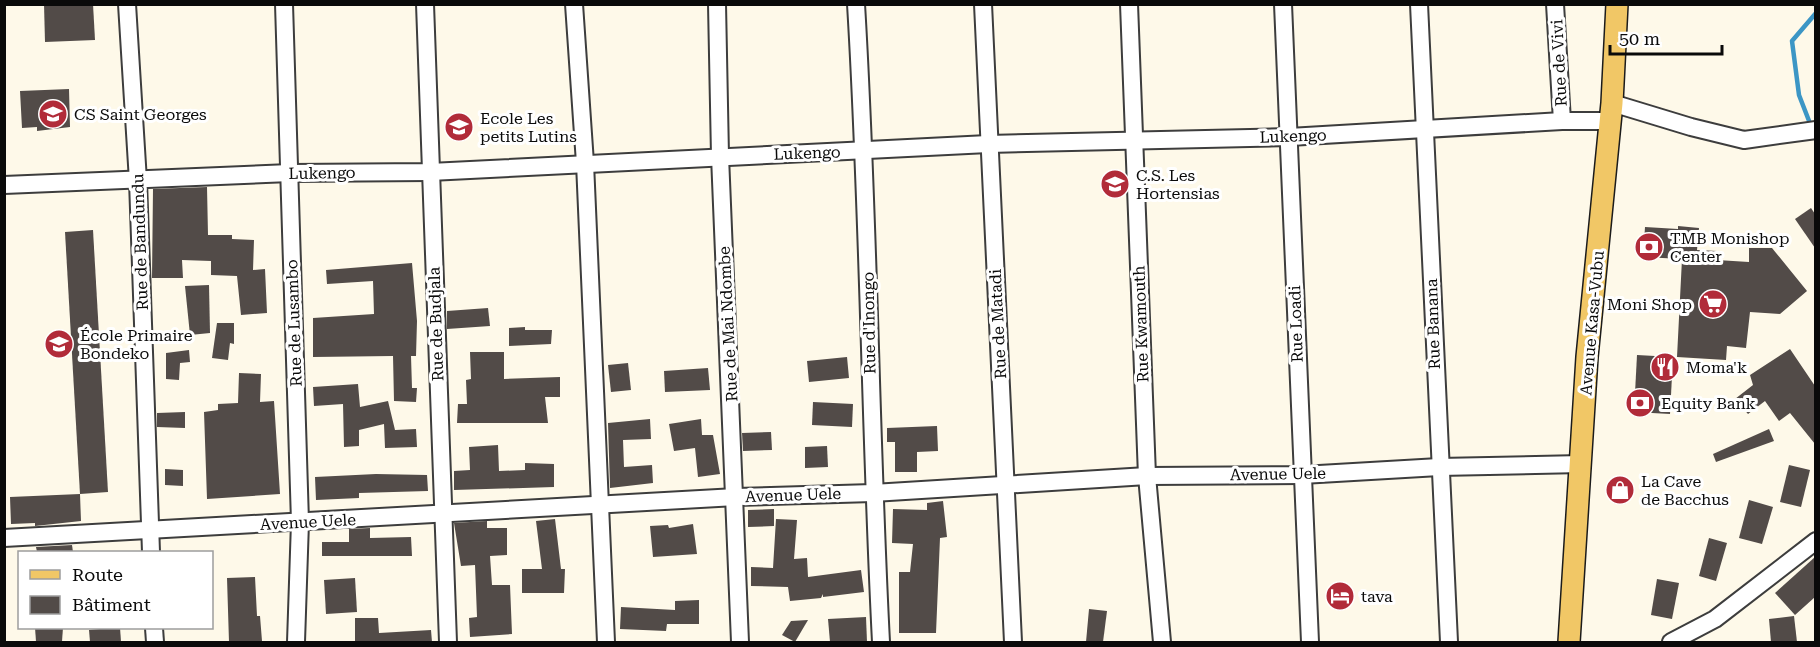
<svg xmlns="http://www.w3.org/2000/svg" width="1820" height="647" font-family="'Roboto Serif',serif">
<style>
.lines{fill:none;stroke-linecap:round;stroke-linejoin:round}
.stream{stroke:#3c96c5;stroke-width:4.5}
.building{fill:#524b48}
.minor-casing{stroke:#3d3d3d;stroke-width:20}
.major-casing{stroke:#1b1b1b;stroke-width:24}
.minor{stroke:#fff;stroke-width:16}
.major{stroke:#f1c766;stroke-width:21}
.labels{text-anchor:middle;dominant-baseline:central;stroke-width:6;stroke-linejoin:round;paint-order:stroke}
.street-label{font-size:16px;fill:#0a0a0a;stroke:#fff}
.poi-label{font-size:16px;fill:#0a0a0a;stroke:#fff;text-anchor:start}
</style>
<rect width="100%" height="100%" fill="#fef9e9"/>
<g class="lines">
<path class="stream" d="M1811 126 1799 95 1792 41 1816 13"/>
</g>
<g class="building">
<path d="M44 4H93L95 40 45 42Z"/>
<path d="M69 89 70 127 37 131V127L22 128 20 91Z"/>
<path d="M207 187 208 235H232V239L254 240 253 270 265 269 267 313 241 315 237 276 211 275V261L182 260 183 278H152L153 189Z"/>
<path d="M1811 208 1815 214V248L1795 219Z"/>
<path d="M1678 226 1699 228 1697 250 1717 251V260L1749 262V248H1772L1807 291 1780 314 1750 312 1746 348 1727 346 1726 360 1677 357 1682 259 1643 257 1645 227 1678 229Z"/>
<path d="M93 230 108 492 80 494 65 232Z"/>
<path d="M412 263 417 321 416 356H411L412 388H417L416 402 394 401 393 356 313 357V318L374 314 373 281 327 284 326 270Z"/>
<path d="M209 285 210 333 190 335 185 286Z"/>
<path d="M488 308 490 326 447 329V311Z"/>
<path d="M217 323H234V344L230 343 228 360 212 358Z"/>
<path d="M525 327V330H552L551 344 509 346V328Z"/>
<path d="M1790 349 1815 386V444L1790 413 1779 421 1765 401 1748 414 1735 399 1753 385 1750 375Z"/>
<path d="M189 350 190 362 180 363 179 380 166 379V353Z"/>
<path d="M470 352H504V379L560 377V397H545L548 423H457L458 404H467L466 380 471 379Z"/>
<path d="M1637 355 1673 357 1670 414 1634 412Z"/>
<path d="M847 357 849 378 809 382 807 361Z"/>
<path d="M628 363 631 390 611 392 608 365Z"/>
<path d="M708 368 710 390 665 392 664 371Z"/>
<path d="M239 373 261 374 260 402 274 401 280 494 207 499 204 412 218 410V404L238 403Z"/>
<path d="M358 384 360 407 388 401 395 430 416 429 417 447 385 448 384 424 359 430V446L344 447 343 404 314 406 313 387Z"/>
<path d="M813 402 853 404 852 427 812 425Z"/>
<path d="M185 412V428L157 427V413Z"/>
<path d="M650 419 651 439 623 440 624 467 652 465 653 483 610 488 608 423Z"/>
<path d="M701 419 702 435H713L720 474 698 477 695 448 674 451 669 424Z"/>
<path d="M937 426 938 451 917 452V472H895V442H887V428Z"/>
<path d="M1769 429 1774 441 1716 462 1713 454Z"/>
<path d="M771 432 772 450 743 451 742 433Z"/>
<path d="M498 445 499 471 525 470V463L554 464V487L454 490V471L470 470 469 447Z"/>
<path d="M827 446 828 467 805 468V447Z"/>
<path d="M1789 465 1810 470 1801 507 1780 502Z"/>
<path d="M165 469 183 470V486L165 485Z"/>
<path d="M376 474 427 475 428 491 359 493V498L316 500 315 477Z"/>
<path d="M80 494 81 521 35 526V523L11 524 10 497Z"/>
<path d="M1749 500 1773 507 1762 544 1739 538Z"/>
<path d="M943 501 947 537 940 538 936 633H899V572H910L913 544 892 543 893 509 927 510V503Z"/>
<path d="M774 509V526L748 527V510Z"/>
<path d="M555 519 561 569H565L564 593H522V569H542L536 521Z"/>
<path d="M776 519 797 520 794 559 807 558 808 577 861 570 864 592 823 597V594L821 598 790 601 788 587 751 586V567L773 568Z"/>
<path d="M487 521V528H507V555L490 556 492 585H510L512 634 470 637 469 618 477 617 475 565 461 566 454 523Z"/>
<path d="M693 524 697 554 653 557 650 526 668 525 669 528Z"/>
<path d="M370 528V538L411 537 412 556H322V542H349V529Z"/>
<path d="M1709 538 1727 543 1716 581 1699 576Z"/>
<path d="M72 545 73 552H37L36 547Z"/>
<path d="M1815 557V597L1795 615 1775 593Z"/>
<path d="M255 577 257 616H260L262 641 229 642 227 578Z"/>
<path d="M355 578 357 612 326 614 324 580Z"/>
<path d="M1657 579 1679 583 1672 619 1651 615Z"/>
<path d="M699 600V624H667L666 631 620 629 621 607 675 610V601Z"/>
<path d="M1089 609 1107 611 1103 642H1086Z"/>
<path d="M1794 616 1797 642H1771L1769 619Z"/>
<path d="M866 617 867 642H830L828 619Z"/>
<path d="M355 618H378L379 633 431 630 432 642H355Z"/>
<path d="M808 620 795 642 782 635 791 621Z"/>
<path d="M35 627H63L62 642H36Z"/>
<path d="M120 627 121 642H90L89 630Z"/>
</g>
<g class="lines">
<g class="minor-casing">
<g id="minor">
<path d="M127 4 138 181 151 552"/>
<path d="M284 4 300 522 296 642"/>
<path d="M425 4 448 642"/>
<path d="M574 4 585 163 606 642"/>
<path d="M717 4 720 156 740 642"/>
<path d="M856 4C869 217 870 430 881 642"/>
<path d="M983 4 1013 642"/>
<path d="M1129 4 1147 476 1162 642"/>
<path d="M1283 4 1310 642"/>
<path d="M1419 4 1449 642"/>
<path d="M1555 4 1562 121"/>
<path d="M1612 103 1691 127 1744 140 1816 130"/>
<path d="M4 185 290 173 430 172 988 144 1289 137 1562 121H1610"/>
<path d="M4 538 736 497 873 493 1147 476 1302 475 1439 467 1582 464"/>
<path d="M154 628 155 642"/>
<path d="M1671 642 1715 619 1816 541"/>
</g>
</g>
<g class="major-casing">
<path id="major" d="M1569 642 1587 357 1612 103 1617 4"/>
</g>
<use href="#minor" class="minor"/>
<use href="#major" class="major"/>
</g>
<defs>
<g id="school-disc" transform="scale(1.5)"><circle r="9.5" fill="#b12b39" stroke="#fff"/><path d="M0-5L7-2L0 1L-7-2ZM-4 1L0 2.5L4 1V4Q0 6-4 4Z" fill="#fff"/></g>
<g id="bank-disc" transform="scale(1.5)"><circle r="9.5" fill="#b12b39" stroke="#fff"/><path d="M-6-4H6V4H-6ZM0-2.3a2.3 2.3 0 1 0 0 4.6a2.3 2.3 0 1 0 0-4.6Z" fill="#fff"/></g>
<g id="supermarket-disc" transform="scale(1.5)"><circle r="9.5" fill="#b12b39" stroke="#fff"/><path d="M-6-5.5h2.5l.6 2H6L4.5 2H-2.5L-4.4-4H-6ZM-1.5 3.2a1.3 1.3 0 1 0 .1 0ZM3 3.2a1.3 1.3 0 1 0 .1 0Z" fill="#fff"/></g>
<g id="restaurant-disc" transform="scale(1.5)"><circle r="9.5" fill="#b12b39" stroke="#fff"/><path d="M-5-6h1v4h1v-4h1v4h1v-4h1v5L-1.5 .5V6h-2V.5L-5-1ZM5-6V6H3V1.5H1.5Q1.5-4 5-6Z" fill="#fff"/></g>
<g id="shop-disc" transform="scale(1.5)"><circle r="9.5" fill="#b12b39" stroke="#fff"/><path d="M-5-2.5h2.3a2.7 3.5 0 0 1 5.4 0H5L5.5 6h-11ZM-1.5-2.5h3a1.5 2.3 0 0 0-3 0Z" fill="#fff"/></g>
<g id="hotel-disc" transform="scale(1.5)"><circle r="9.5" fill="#b12b39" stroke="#fff"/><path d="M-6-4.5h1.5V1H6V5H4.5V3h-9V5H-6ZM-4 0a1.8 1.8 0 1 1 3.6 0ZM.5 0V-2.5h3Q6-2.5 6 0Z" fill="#fff"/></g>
</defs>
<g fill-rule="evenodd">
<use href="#school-disc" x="53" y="114"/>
<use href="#school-disc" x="459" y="127"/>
<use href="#school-disc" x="1115" y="184"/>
<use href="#bank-disc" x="1649" y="247"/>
<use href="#supermarket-disc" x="1713" y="304"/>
<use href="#school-disc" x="59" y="344"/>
<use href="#restaurant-disc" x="1665" y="367"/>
<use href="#bank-disc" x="1640" y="403"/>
<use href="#shop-disc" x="1620" y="490"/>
<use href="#hotel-disc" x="1340" y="596"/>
</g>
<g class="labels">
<g class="street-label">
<text transform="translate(1559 63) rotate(-93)">Rue de Vivi</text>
<text transform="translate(1293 136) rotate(-2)">Lukengo</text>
<text transform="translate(807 153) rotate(-2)">Lukengo</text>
<text transform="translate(322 173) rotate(-1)">Lukengo</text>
<text transform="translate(140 242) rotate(-92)">Rue de Bandundu</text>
<text transform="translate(294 323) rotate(-92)">Rue de Lusambo</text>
<text transform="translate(869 323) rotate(-91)">Rue d'Inongo</text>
<text transform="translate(1592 323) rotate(-85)">Avenue Kasa-Vubu</text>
<text transform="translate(436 324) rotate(-92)">Rue de Budjala</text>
<text transform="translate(728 324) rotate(-93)">Rue de Mai Ndombe</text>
<text transform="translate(998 324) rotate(-93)">Rue de Matadi</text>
<text transform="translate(1141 324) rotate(-92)">Rue Kwamouth</text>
<text transform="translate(1296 324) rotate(-92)">Rue Loadi</text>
<text transform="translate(1433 324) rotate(-92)">Rue Banana</text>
<text transform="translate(1278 474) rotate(-1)">Avenue Uele</text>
<text transform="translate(793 495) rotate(-2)">Avenue Uele</text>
<text transform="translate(308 522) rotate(-3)">Avenue Uele</text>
</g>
<g class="poi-label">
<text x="74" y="114">CS Saint Georges</text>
<text x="480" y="118">Ecole Les<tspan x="480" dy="18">petits Lutins</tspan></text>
<text x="1136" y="175">C.S. Les<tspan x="1136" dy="18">Hortensias</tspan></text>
<text x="1670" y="238">TMB Monishop<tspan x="1670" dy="18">Center</tspan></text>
<text x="1692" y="304" text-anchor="end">Moni Shop</text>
<text x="80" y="335">École Primaire<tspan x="80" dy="18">Bondeko</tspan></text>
<text x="1686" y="367">Moma'k</text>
<text x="1661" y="403">Equity Bank</text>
<text x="1641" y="481">La Cave<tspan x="1641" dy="18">de Bacchus</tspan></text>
<text x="1361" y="596">tava</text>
</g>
</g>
<rect width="1820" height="647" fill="none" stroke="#0a0a0a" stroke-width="12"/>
<rect x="18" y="551" width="195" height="78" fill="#ffffff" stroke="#9d9d9d" stroke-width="1.5"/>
<rect x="30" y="570" width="30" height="9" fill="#f1c766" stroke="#9d9d9d" stroke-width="1.5"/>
<text x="72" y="581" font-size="18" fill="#0a0a0a">Route</text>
<rect x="30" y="596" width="30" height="18" fill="#524b48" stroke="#9d9d9d" stroke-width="1.5"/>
<text x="72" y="611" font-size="18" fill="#0a0a0a">Bâtiment</text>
<path d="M1610 45v9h112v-9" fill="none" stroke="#0a0a0a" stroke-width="3"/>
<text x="1619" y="45" font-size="18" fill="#0a0a0a" stroke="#ffffff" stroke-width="4.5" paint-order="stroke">50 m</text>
</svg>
